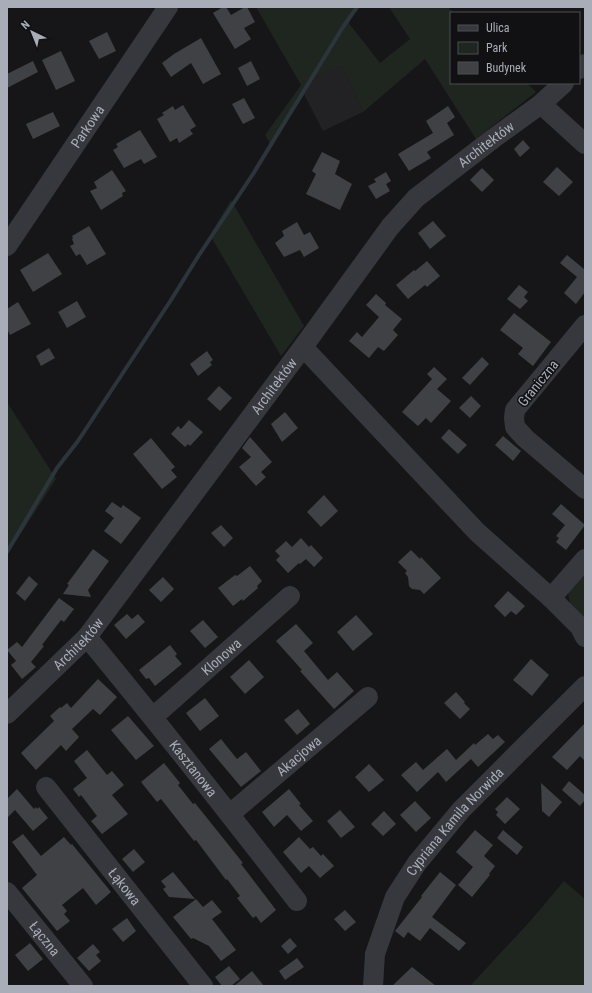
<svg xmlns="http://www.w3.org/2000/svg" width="592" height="993" font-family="'Roboto Condensed',sans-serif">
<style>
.built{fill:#222225}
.green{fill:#1e261f}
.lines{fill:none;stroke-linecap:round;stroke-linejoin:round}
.stream{stroke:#2c353c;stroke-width:4}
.building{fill:#404145}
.minor{stroke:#37383d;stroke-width:20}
.labels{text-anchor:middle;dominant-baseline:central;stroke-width:3;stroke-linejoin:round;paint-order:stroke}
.street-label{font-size:14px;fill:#a8adb8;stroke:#111113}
</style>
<rect width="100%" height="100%" fill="#161618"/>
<path class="built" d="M342 65 363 112 323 131 304 94 316 77Z"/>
<g class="green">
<path d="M256 7H360L348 22 380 63 410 39 389 7H448L454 13H451V83H527L536 92 476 139 425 59 363 112 342 66 316 77 271 145 265 135 301 85Z"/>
<path d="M231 200 304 326 281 356 210 235Z"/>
<path d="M7 402 56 479 7 555Z"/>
<path d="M580 572 585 576V622L570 605 568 592Z"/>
<path d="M564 881 585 899V986H470L532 919Z"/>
</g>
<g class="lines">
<path class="stream" d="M7 552 57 468 78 441 171 300 199 255 253 174 343 27 357 7"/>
</g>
<g class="building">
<path d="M223 7H226L231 15 245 7H247L255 22 244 28 251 39 235 49 213 13Z"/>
<path d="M107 32 116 51 99 59 89 41Z"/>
<path d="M201 38 221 74 203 84 191 63 171 77 162 63 174 54Z"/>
<path d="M61 51 75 81 56 90 42 60Z"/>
<path d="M33 61 38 72 7 88V74Z"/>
<path d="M251 61 260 79 247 86 238 68Z"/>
<path d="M244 98 255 118 243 124 232 104Z"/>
<path d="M183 105 196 126 190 130 193 134 179 143 177 138 170 142 157 119 164 115 162 113 173 106 175 110Z"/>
<path d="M448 106 455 117 447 123 454 135 427 152 431 158 409 171 398 154 433 133 426 121Z"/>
<path d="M53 112 60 126 33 139 26 124Z"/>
<path d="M140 130 157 157 144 164 141 159 124 168 113 150 118 147 116 144Z"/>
<path d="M523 140 530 148 520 157 514 149Z"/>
<path d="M322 152 340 161 335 174 352 184 340 210 306 194 316 174 312 171Z"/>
<path d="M557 167 573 182 559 196 543 182Z"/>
<path d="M482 168 494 180 482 192 470 180Z"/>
<path d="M112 170 126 191 122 193 123 196 101 210 90 191 97 188 94 182Z"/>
<path d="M386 172 391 181 386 184 390 191 376 199 368 186 376 182 374 179Z"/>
<path d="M433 221 446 236 430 249 418 233Z"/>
<path d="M297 222 304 235 310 232 319 248 304 257 300 250 284 257 275 243 284 236 282 231Z"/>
<path d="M89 226 106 254 87 265 80 254 76 256 70 246 74 244 72 239 73 238 72 236Z"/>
<path d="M48 253 62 274 33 292 20 270Z"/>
<path d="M567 255 584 269 585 268V292L576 304 564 293 577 277 560 263Z"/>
<path d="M427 261 440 276 427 287 425 285 408 299 396 285 414 270 415 271Z"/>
<path d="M519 285 528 292 524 297 528 301 520 309 507 299Z"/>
<path d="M376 294 386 303 385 305 402 319 393 330 398 335 384 351 378 347 369 358 349 341 357 332 362 337 379 317 366 305Z"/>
<path d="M77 301 86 317 67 328 58 312Z"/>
<path d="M18 302 31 324 10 335 7 329V309Z"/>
<path d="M514 313 551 342 533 366 518 354 523 348 500 330Z"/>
<path d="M49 348 55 358 41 366 36 356Z"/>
<path d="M207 351 213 360 210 362 212 365 198 376 190 364Z"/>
<path d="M482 357 489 364 470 385 462 378Z"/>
<path d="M434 367 447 379 437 389 451 401 431 423 426 418 418 426 402 412 432 379 427 374Z"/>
<path d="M219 386 232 398 220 411 207 399Z"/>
<path d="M471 396 481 406 470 418 459 408Z"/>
<path d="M285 412 298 428 282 442 271 424Z"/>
<path d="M189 420 203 432 190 446 188 444 185 447 171 434 178 426 181 429Z"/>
<path d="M449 429 467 445 458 454 441 438Z"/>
<path d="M503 436 521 451 513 461 495 445Z"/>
<path d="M250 437 272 462 261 472 266 477 256 486 239 467 251 457 242 448Z"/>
<path d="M151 438 175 467 171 470 177 477 162 489 133 454Z"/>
<path d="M324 495 338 511 321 527 307 512Z"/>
<path d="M112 502 121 508 123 505 141 518 121 544 104 531 114 518 105 511Z"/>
<path d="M561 504 585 525 566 550 556 542 559 538 556 536 565 525 552 514Z"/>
<path d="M221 525 233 538 224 547 211 533Z"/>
<path d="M301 538 309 547 311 545 323 558 314 567 306 559 300 564 299 563 288 573 276 560 280 556 275 551 286 541 292 547Z"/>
<path d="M93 549 109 561 88 590 91 597 63 594 69 585 67 584Z"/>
<path d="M411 550 420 559 421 557 441 578 424 594 420 590 412 589 409 586 408 577 405 573 407 571 398 562Z"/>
<path d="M250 566 262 581 257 586 258 588 243 601 242 599 233 606 218 588 235 575 237 576Z"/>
<path d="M29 576 38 584 25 601 16 593Z"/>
<path d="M163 577 174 589 161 602 149 590Z"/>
<path d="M508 591 525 606 516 615 511 611 505 617 494 606Z"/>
<path d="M59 598 74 609 64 622 61 620 42 645 44 646 31 662 36 667 22 679 11 665 16 661 7 650 17 642 22 647Z"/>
<path d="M127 614 132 619 138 614 145 622 126 639 114 625Z"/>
<path d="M356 615 373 634 353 651 337 632Z"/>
<path d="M203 620 218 637 205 648 190 631Z"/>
<path d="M296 624 313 643 304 651 328 680 337 672 354 691 334 709 300 671 302 670 276 641Z"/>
<path d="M170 645 177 654 175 656 182 664 155 686 149 678 146 679 139 670Z"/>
<path d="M531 659 549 675 532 696 513 680Z"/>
<path d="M249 660 264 677 245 694 230 677Z"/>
<path d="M98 679 117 697 100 715 93 709 72 729 79 737 66 751 61 745 36 770 21 753 54 721 50 716 60 707 61 708 67 703 71 708Z"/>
<path d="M456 692 465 702 464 703 470 709 460 719 444 703Z"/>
<path d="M205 698 219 716 200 731 186 713Z"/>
<path d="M298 709 310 724 297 735 284 720Z"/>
<path d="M128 716 154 746 136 760 111 730Z"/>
<path d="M585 723V761L580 756 567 770 552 757Z"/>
<path d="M488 734 493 739 498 735 505 742 478 767 471 759 446 782 438 772 417 792 401 775 416 762 423 770 447 749 456 760 474 743 475 745Z"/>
<path d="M221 739 237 759 246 752 261 771 241 787 209 749Z"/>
<path d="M87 750 107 775 112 771 124 785 112 795 128 814 102 834 91 821 97 816 81 795 79 797 73 789 87 778 74 761Z"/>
<path d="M164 763 180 783 178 785 193 804 195 803 243 863 241 864 276 910 261 923 256 916 253 918 237 898 240 896 227 879 226 880 196 840 194 841 161 799 157 802 141 782Z"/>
<path d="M369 764 384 780 369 792 355 777Z"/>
<path d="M569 781 585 795V800L580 806 562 790Z"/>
<path d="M541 783 562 802 549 817 542 811Z"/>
<path d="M17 789 34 809 36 807 37 809 39 807 48 818 33 831 15 810 7 818V799Z"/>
<path d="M289 789 301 804 299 805 313 821 301 831 287 815 274 827 262 812Z"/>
<path d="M507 797 520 809 505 824 496 815 498 812 495 809Z"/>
<path d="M415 801 431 818 416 832 400 815Z"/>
<path d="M340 810 355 827 341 838 327 821Z"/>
<path d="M384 811 396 824 383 836 371 824Z"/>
<path d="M475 830 493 845 484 856 495 866 489 874 490 875 472 897 458 885 473 867 456 852Z"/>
<path d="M503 830 523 847 517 855 497 838Z"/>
<path d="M23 834 41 856 64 837 71 845 72 844 111 892 96 905 83 888 62 905 67 911 64 914 70 921 57 931 22 888 37 875 12 842Z"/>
<path d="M299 837 310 849 313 847 321 856 323 854 334 866 320 878 309 866 301 873 283 852Z"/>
<path d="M134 849 145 862 133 872 122 859Z"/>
<path d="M173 872 195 899 169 897 163 889 166 887 161 881Z"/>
<path d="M440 872 456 885 432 917 466 943 459 951 430 928 420 941 408 932 404 938 395 931 422 897 421 896Z"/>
<path d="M196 899 203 907 212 900 222 912 212 919 236 950 221 961 209 946 193 938 191 939 173 917Z"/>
<path d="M345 910 356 922 345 931 334 919Z"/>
<path d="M127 918 136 931 123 942 112 929Z"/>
<path d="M290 938 297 946 288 954 281 946Z"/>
<path d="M30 943 43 959 28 971 15 955Z"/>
<path d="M93 944 100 952 96 955 101 961 89 971 77 958Z"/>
<path d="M297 958 304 967 285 980 279 971Z"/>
<path d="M229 966 240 979 231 986H222L215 977Z"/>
<path d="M412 967 436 986H392Z"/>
<path d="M252 971 264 986H234Z"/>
</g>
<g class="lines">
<g class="minor">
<path d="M579 69 585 64"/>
<path d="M541 104 585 144"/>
<path id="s1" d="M7 246 168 7"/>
<path d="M585 325 515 410 514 418 515 427 525 438 585 489"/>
<path d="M303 347 477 532 551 598 580 627 585 637"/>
<path d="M551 598 585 559"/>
<path id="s2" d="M87 637C159 724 228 812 297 901"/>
<path id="s3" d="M7 714 87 637 303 347 390 227 416 198 494 138 541 104 564 83"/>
<path id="s4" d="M153 717 290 596"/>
<path id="s5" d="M46 787 203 986"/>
<path id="s6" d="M230 814 368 697"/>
<path id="s7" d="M7 892 83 986"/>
<path id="s8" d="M373 986 375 954 395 897 417 863 461 810 585 686"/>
</g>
</g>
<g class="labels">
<g class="street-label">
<text stroke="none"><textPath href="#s1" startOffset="144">Parkowa</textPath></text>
<text stroke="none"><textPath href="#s3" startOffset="748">Architektów</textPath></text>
<text transform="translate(538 383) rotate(-51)">Graniczna</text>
<text stroke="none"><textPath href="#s3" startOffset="424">Architektów</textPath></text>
<text stroke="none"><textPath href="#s3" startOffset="100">Architektów</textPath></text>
<text stroke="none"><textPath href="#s4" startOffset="91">Klonowa</textPath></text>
<text stroke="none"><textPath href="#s6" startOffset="90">Akacjowa</textPath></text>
<text stroke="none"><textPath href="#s2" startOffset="169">Kasztanowa</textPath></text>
<text stroke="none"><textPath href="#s8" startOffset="189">Cypriana Kamila Norwida</textPath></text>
<text stroke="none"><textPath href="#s5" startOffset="127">Łąkowa</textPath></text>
<text stroke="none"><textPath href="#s7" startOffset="60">Łączna</textPath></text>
</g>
</g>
<rect width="592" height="993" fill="none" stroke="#a8adb8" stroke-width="16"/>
<rect x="450" y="12" width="130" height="72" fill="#111113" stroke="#4d4f55"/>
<rect x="458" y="25" width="20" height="6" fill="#37383d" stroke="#4d4f55"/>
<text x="486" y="32" font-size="12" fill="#a8adb8">Ulica</text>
<rect x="458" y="42" width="20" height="12" fill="#1e261f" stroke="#4d4f55"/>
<text x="486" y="52" font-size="12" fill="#a8adb8">Park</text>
<rect x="458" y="62" width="20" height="12" fill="#404145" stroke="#4d4f55"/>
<text x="486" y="72" font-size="12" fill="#a8adb8">Budynek</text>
<g transform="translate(32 32) rotate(317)" stroke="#111113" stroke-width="3" paint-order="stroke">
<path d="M0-3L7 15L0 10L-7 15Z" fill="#a8adb8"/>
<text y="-6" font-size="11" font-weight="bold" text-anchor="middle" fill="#a8adb8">N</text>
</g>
</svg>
